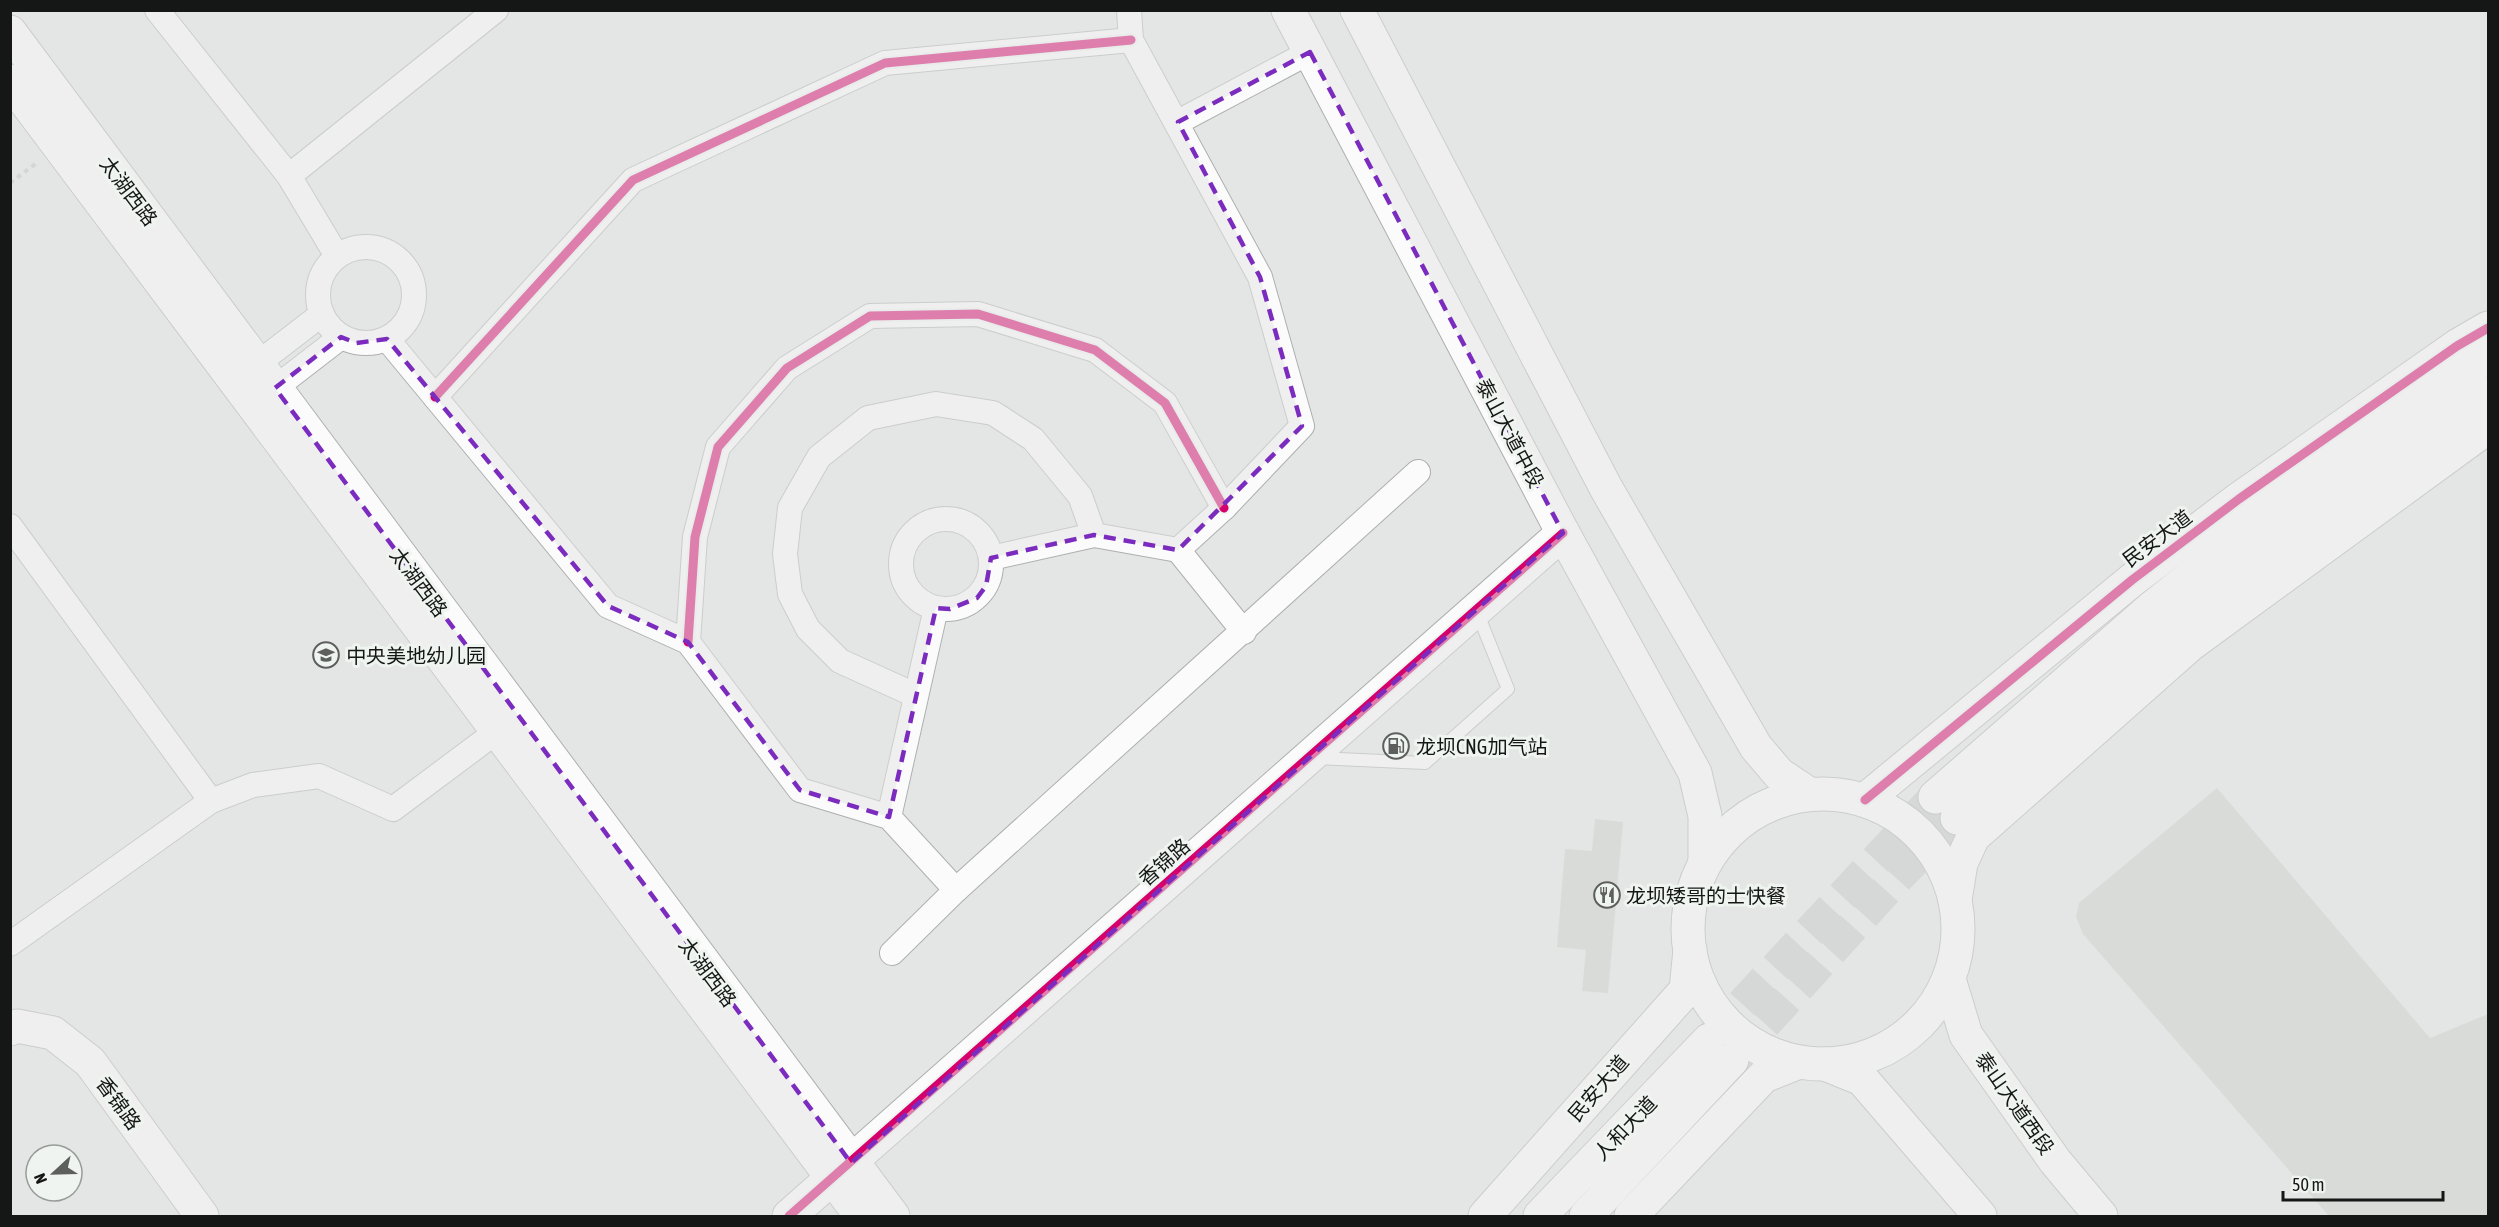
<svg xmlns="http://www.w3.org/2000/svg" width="2499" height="1227" font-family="'Asap Condensed','Noto Sans SC',sans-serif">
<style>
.building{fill:#cdcfcd}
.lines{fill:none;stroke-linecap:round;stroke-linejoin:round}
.primary-tunnel{stroke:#c4c7c5;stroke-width:33;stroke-dasharray:33 16;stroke-linecap:butt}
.lane-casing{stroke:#aeb0af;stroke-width:14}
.street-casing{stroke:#aeb0af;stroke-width:26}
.secondary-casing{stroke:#aeb0af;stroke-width:35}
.primary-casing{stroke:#aeb0af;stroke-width:35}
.path{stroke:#c2c3c2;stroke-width:4;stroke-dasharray:4.5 4.5;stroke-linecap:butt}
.lane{stroke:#fbfbfb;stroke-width:12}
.street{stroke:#fbfbfb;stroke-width:24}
.secondary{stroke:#fbfbfb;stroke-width:33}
.primary{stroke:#fbfbfb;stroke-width:33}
.cycleway-casing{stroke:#eff4f1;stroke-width:13}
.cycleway{stroke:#d6006c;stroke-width:9}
.marked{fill:none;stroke:#7b2cbf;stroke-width:4.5;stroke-dasharray:12 8;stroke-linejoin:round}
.labels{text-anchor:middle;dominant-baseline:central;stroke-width:6;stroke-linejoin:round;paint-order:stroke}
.street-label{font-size:20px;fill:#151716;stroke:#eff4f1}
.poi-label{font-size:20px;fill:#151716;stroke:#eff4f1;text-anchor:start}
</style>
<rect width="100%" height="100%" fill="#e3e6e4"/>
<g class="building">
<path d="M2217 788 2430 1038 2488 1014V1216H2329L2083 934 2076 917 2079 903Z"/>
<path d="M1595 819 1623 822 1608 993 1582 991 1586 950 1557 947 1565 849 1592 851Z"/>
</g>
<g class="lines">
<g class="primary-tunnel">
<path d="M1709 1040 1935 797"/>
<path d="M1732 1060 1898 877 1957 818"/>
</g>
<g class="lane-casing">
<path id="lane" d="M1317 758 1425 763 1508 689 1477 612"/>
</g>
<g class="street-casing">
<g id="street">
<path d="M157 10 289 176 337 256"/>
<path d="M1178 122 1310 52"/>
<path d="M289 176 496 10"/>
<circle cx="366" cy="295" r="48"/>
<path d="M387 339 608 606 688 642 800 790 889 817 956 890"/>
<path d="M257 364 322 314"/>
<path d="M275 388 341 337"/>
<path d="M435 397 633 180 885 63 1131 40"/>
<circle cx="946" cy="564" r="45"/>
<path d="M10 526 211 801"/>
<path d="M1178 550 1244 632"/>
<path d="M991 558 1094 535 1178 550 1224 508 1302 426 1260 277 1131 40 1129 10"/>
<path d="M688 642 695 537 718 447 787 368 870 316 978 314 1095 350 1165 403 1224 508"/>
<path d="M915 695 840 661 808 629 790 594 785 554 790 508 819 457 868 418 936 404 993 413 1033 439 1080 496 1094 535"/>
<path d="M889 817 936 608"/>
<path d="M10 944 211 801 253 785 319 776 393 809 496 732"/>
<path d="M892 953 956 890 1418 472"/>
</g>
</g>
<g class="secondary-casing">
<g id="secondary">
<path d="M10 32 893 1216"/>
<path d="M10 81 861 1216"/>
<path d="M1865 800 2132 580 2239 499 2457 346 2488 328"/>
<path d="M1955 900 1961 863 1973 837 2191 644 2488 427"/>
<path d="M10 1029 17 1026 53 1033 90 1062 202 1216"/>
<path d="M789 1216 1563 533"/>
<path d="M1485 1216 1686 990 1690 950"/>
<path d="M1631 1216 1764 1076 1797 1063"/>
</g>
</g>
<g class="primary-casing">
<g id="primary">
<path d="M1288 10 1563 533 1695 773 1705 816V862"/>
<path d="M1357 10 1606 488 1756 747 1779 774 1809 794"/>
<circle cx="1823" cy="929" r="135"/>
<path d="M1935 797 2154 606 2255 525 2488 356"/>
<path d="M1957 818 2169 627 2271 550 2488 394"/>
<path d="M1949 979 1966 1035 2055 1161 2101 1216"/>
<path d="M1825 1064 1862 1079 1980 1216"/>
<path d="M1540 1216 1709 1040"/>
<path d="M1586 1216 1732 1060"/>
</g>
</g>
<path class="path" d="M10 183 38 162"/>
<use href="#lane" class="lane"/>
<use href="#street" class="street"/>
<use href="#secondary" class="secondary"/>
<use href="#primary" class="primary"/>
<g class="cycleway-casing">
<g id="cycleway">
<path d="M435 397 633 180 885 63 1131 40"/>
<path d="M688 642 695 537 718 447 787 368 870 316 978 314 1095 350 1165 403 1224 508"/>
<path d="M1865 800 2132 580 2239 499 2457 346 2488 328"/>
<path d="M789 1216 1563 533"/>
</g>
</g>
<use href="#cycleway" class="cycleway"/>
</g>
<path d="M0 0H2499V1227H0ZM1310 52 1563 533 851 1163 275 388 341 337 356 343 387 339 608 606 688 642 800 790 889 817 936 608 950 609 977 598 986 586 991 558 1094 535 1178 550 1302 426 1260 277 1178 122Z" fill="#e3e6e4" fill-opacity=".55" fill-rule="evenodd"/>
<path class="marked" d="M1310 52 1563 533 851 1163 275 388 341 337 356 343 387 339 608 606 688 642 800 790 889 817 936 608 950 609 977 598 986 586 991 558 1094 535 1178 550 1302 426 1260 277 1178 122Z"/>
<defs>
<g id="school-ring" transform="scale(1.35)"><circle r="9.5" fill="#eff4f1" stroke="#5d5f5e" stroke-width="1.5"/><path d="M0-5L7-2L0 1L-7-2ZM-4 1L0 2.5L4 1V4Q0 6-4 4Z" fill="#5d5f5e"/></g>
<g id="fuel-ring" transform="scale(1.35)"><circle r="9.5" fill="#eff4f1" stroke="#5d5f5e" stroke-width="1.5"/><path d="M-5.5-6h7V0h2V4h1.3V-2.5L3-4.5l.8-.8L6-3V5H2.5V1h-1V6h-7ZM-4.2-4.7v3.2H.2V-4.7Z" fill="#5d5f5e"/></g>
<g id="restaurant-ring" transform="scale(1.35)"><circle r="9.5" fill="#eff4f1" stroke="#5d5f5e" stroke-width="1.5"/><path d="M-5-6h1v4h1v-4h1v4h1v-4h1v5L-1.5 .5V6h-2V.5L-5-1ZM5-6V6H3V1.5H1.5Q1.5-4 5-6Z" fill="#5d5f5e"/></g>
</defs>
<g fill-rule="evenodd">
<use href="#school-ring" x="326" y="655"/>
<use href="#fuel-ring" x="1396" y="746"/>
<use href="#restaurant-ring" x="1607" y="895"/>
</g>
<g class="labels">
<g class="street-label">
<text transform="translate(129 191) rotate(53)">太湖西路</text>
<text transform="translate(1510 433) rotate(62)">泰山大道中段</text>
<text transform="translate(2157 538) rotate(-37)">民安大道</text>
<text transform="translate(419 582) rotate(53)">太湖西路</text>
<text transform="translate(1164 862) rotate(-41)">香锦路</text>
<text transform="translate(708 972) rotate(53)">太湖西路</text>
<text transform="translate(1598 1088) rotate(-49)">民安大道</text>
<text transform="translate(119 1103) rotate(54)">香锦路</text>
<text transform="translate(2015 1103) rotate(55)">泰山大道西段</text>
<text transform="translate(1625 1128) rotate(-46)">人和大道</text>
</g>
<g class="poi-label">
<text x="346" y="655">中央美地幼儿园</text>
<text x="1416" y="746">龙坝CNG加气站</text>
<text x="1626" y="895">龙坝矮哥的士快餐</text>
</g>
</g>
<rect width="2499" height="1227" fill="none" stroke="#151716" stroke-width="24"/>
<g transform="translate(54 1173) rotate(248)"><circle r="28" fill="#eff4f1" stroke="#989c99" stroke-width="1.5"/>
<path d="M0-4.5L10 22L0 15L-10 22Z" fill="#5d5f5e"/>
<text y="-9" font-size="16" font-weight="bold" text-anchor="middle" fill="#151716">N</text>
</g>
<path d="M2283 1191v9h160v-9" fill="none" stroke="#151716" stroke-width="3"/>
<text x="2292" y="1191" font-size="18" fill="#151716" stroke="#eff4f1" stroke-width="4.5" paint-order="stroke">50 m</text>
</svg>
